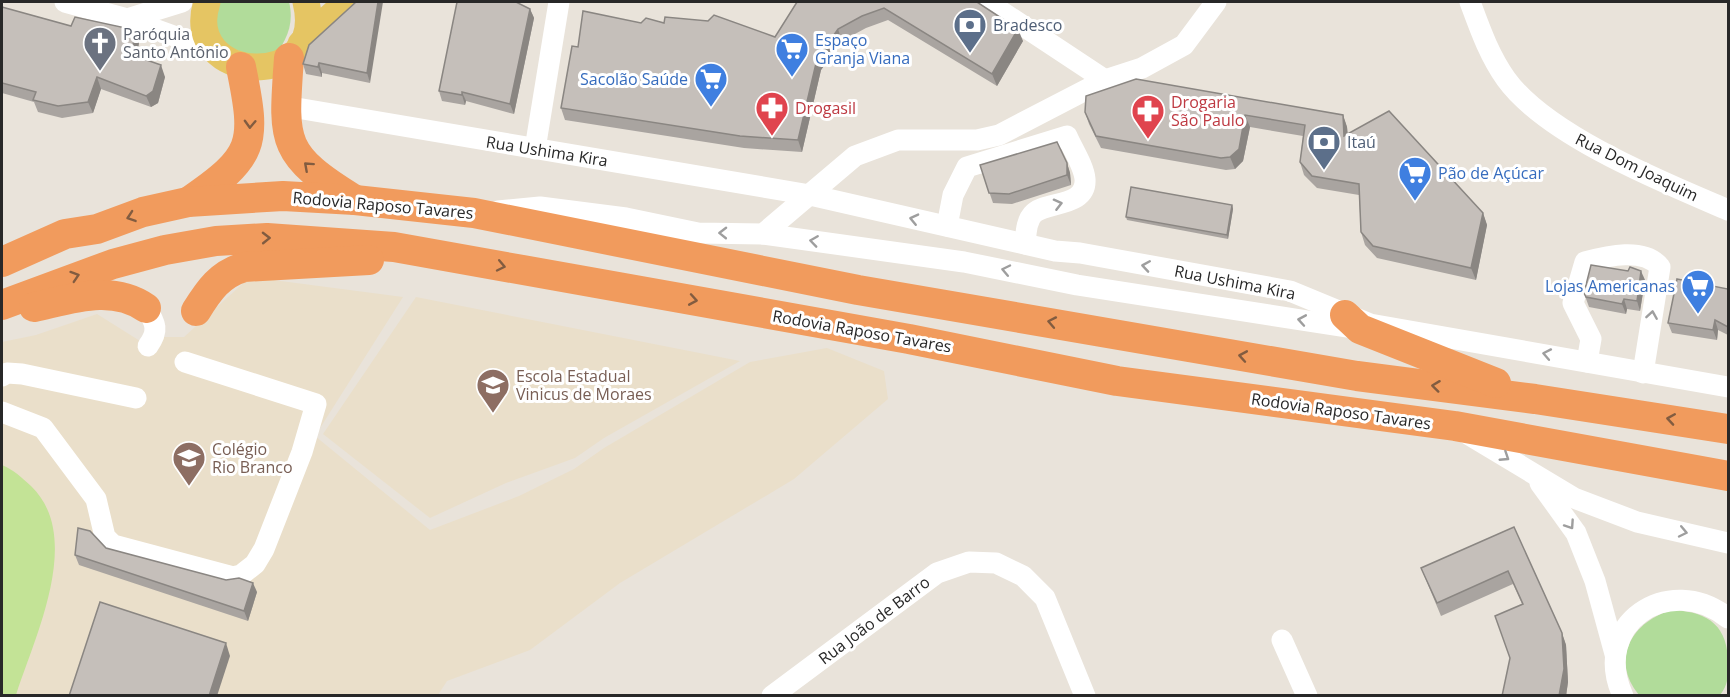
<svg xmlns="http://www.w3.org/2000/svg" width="1730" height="697" font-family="'Open Sans',sans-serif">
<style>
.education{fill:#eadfca}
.green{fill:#b1dc9a}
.pitch{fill:#c3e396}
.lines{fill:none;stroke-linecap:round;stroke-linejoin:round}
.minor{stroke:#fff;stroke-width:21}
.major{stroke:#e5c563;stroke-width:27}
.highway{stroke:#f19b5d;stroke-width:30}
.wall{fill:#a9a4a0}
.shaded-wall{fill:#8a8682}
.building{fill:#c5bfba;stroke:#8a8682;stroke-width:1.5}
.oneway{stroke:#825c40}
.oneway2{stroke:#9e9e9e}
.labels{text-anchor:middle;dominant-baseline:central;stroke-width:6;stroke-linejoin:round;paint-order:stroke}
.service-label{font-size:16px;fill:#4e5e75;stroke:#fff;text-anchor:start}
.worship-label{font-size:16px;fill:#5b616d;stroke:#fff;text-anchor:start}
.shop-label{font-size:16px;fill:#366cbe;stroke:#fff;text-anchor:start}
.health-label{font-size:16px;fill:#be3a42;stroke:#fff;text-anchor:start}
.street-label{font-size:16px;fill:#282828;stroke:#fff}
.education-label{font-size:16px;fill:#785e54;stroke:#fff;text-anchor:start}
</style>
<rect width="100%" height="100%" fill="#e9e3da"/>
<g class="education">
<path d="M250 277 403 297 315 436 430 530 519 496 574 469 604 448 750 362 827 348 884 371 888 399 794 479 620 583 530 650 447 681 438 695 2 696V342L36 335 97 314 148 346 155 337H184Z"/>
<path d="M416 297 740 361 604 438 575 458 506 483 430 518 323 434Z"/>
</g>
<g class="green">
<path d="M208 2H289C295 26 285 43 270 63L221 44Z"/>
<path d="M1673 610C1710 612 1728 627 1728 664 1728 677 1728 685 1720 695H1639C1609 659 1633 620 1673 610Z"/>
</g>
<path class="pitch" d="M2 465C14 470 21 477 31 486 84 537 35 636 16 695H2Z"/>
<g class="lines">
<g class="minor">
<path d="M65 2 127 19 218 52"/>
<path d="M987 2 1105 80"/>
<path d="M1470 2C1480 29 1489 55 1506 79 1547 136 1665 183 1728 210"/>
<path d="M127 19 182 2"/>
<path d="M285 106 810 195 1055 251 1080 253 1290 291 1370 324 1728 387"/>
<path d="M535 149 559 2"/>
<path d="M498 211 540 207 626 218 698 233 763 234 855 156 898 140H977L999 135 1105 80 1142 68 1184 45 1216 2"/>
<path d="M947 226 953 195 967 167 1067 136C1072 148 1084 166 1085 179 1087 207 1048 201 1034 213 1026 220 1026 234 1025 244"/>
<path d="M763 234 964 262 1077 285 1359 329"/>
<path d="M146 308C156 323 159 331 148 346"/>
<path d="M1587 362 1591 339 1573 303 1585 262C1607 256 1644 247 1660 267L1643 373"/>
<path d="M2 376 7 373 22 374 136 398"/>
<path d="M2 412 43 428 96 499 105 537 113 545 233 577 241 575 255 564 264 549 302 452 316 404 185 362"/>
<path d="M1466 433 1574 498 1637 522 1728 543"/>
<path d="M1540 483 1576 533 1595 581 1615 654"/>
<path d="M1282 640 1307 696"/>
<path d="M772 696 937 573 969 562 996 563 1023 576 1045 598 1085 696"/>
<path d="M1623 696C1590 624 1669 571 1728 618"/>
</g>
<g class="major">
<path d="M207 2C180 84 329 93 306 2"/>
<path d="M301 44 347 2"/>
</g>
<g class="highway">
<path d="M289 58C283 142 280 154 355 200"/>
<path d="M188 202C255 156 257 145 241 67"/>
<path d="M2 262 65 234 97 229 143 212 188 202 283 196 355 200 474 213 858 290 1357 376 1535 399 1728 429"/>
<path d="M2 305 113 264 165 250 216 241 267 238 394 247 909 339 1117 381 1455 426 1728 476"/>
<path d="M34 307C71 299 112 284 146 308"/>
<path d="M196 311C209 290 220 274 244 267L369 260"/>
<path d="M1345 315 1360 329 1496 383"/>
</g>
</g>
<g class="wall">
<path d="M797 2H977L1023 41 997 86 888 20 866 28 842 41 821 70 802 152 744 148 565 120 561 108 578 47 641 23H664L775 37Z"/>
<path d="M354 3 370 83 322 73V77L306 74 303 64Z"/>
<path d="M2 7 71 26 135 30 139 42 137 57 165 77 158 103 151 107 101 89 93 113 62 118 38 112 34 102 2 93Z"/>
<path d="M530 9 534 18 514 114 466 101 465 105 442 101 439 91Z"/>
<path d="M1085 112 1343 115 1347 127 1348 134 1483 213 1487 225 1476 280 1377 258 1365 245 1361 232 1359 195 1317 188 1304 175 1300 162 1303 136 1250 127 1243 161 1235 169 1226 170 1101 148 1089 124Z"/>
<path d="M1067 163 1070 173 1071 185 1012 204 993 203 980 165Z"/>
<path d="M1232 205 1233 209 1228 239 1127 220 1126 217Z"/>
<path d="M1645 280 1640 311 1627 309 1626 314 1589 307 1584 293Z"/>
<path d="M1728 289V335L1718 330 1717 340 1672 333 1668 323Z"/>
<path d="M1514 527 1562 633 1566 645 1568 682 1566 696H1502L1522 604 1513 584 1441 616 1421 568Z"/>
<path d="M106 548 257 592 248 621 79 565 75 555Z"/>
</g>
<g class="shaded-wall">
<path d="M378 2H383L370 83 367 73Z"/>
<path d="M530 9 534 18 514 114 510 104Z"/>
<path d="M838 29 842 41 821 70 802 152 798 140 817 59Z"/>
<path d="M1018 29 1023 41 997 86 992 74Z"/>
<path d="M135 30 139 42 136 67 132 55Z"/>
<path d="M319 63 322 73V77L318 67Z"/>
<path d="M161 65 165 77 158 103 151 107 146 96Z"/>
<path d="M97 77 101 89 93 113 88 102Z"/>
<path d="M462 92 466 101 465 105 462 95Z"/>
<path d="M1245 115 1250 127 1243 161 1235 169 1230 157Z"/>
<path d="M1343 115 1347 127 1348 148 1344 136Z"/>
<path d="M1067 163 1070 173 1071 185 1067 175Z"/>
<path d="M1232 205 1233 209 1228 239 1227 235Z"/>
<path d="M1483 213 1487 225 1476 280 1471 268Z"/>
<path d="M1641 271 1645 280 1640 311 1637 301Z"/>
<path d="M1624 299 1627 309 1626 314 1622 304Z"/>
<path d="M1715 320 1718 330 1717 340 1713 330Z"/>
<path d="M253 583 257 592 248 621 244 611Z"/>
<path d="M1562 633 1566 645 1568 682 1566 696H1559Z"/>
<path d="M226 643 230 656 217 696H209Z"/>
</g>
<g class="building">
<path d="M356 2H378L367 73 319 63 318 67 303 64 309 45Z"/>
<path d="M457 2H516L530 9 510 104 462 92V95L439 91Z"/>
<path d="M797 2H977L1018 29 992 74 884 8 862 16 838 29 817 59 798 140 740 136 561 108 572 46 578 47 583 11 641 23 646 18 664 23 665 17 708 21 714 15 775 37Z"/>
<path d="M2 7 71 26 75 17 135 30 132 55 161 65 153 91 146 96 97 77 88 102 58 106 33 100 36 92 2 83Z"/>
<path d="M1136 79 1343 115 1344 136 1389 111 1483 213 1471 268 1373 246 1361 232 1359 184 1312 176 1300 162 1305 125 1245 115 1239 149 1230 157 1221 158 1096 136 1085 112 1086 96Z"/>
<path d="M1057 142 1067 163V175L1009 194 989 193 980 165Z"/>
<path d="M1131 187 1232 205 1227 235 1126 217Z"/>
<path d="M1591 265 1628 271 1630 267 1641 271 1637 301 1624 299 1622 304 1586 297 1584 293Z"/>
<path d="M1677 279 1728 289V327L1715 320 1713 330 1668 323Z"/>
<path d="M1514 527 1562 633 1564 669 1559 696H1502L1510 658 1495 616 1523 604 1508 571 1437 603 1421 568Z"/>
<path d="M78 528 90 531 106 548 226 580 239 578 253 583 244 611 75 555Z"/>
<path d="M100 602 226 643 209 696H69Z"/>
</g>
<defs><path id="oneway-chevron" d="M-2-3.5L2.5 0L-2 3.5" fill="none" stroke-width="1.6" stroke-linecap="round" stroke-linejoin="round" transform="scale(1.5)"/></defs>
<g class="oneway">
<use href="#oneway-chevron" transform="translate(250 124) rotate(92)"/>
<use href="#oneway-chevron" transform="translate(308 166) rotate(-138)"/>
<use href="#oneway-chevron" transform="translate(131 217) rotate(161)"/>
<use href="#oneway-chevron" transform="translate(266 238) rotate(-1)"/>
<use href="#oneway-chevron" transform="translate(501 266) rotate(12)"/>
<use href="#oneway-chevron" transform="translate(75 276) rotate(-18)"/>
<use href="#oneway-chevron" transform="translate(693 300) rotate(10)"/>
<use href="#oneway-chevron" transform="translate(1052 322) rotate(-169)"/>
<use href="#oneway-chevron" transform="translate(1243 356) rotate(-170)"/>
<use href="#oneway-chevron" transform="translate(1436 386) rotate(-173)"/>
<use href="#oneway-chevron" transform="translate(1671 419) rotate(-171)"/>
</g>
<g class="oneway2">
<use href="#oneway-chevron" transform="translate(1058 204) rotate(-14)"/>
<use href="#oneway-chevron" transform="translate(914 219) rotate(-167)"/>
<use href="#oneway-chevron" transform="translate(723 233) rotate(-179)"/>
<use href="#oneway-chevron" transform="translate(814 241) rotate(-172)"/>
<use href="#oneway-chevron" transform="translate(1146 266) rotate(-171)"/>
<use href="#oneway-chevron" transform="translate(1006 270) rotate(-168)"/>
<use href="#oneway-chevron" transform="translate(1652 315) rotate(-81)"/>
<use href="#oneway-chevron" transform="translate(1302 320) rotate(-170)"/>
<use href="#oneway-chevron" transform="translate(1547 354) rotate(-169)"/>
<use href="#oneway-chevron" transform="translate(1505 457) rotate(33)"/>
<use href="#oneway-chevron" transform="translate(1570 525) rotate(56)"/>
<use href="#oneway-chevron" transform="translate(1683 532) rotate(12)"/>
</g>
<defs>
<g id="bank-pin" transform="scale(1.725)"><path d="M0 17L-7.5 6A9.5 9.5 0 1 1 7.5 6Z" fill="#5c6f8a" stroke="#fff"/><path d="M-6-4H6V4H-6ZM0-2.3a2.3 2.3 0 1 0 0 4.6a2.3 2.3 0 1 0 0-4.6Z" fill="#fff"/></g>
<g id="church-pin" transform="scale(1.725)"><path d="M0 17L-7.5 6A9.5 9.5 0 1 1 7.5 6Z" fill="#6b7280" stroke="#fff"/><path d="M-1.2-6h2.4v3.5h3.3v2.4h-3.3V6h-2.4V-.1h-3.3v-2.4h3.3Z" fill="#fff"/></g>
<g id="supermarket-pin" transform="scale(1.725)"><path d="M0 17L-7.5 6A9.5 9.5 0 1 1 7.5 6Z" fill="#3f7fe0" stroke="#fff"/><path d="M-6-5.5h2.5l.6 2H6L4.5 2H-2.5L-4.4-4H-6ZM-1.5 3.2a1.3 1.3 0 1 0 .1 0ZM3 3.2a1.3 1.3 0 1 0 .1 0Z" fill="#fff"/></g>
<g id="pharmacy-pin" transform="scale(1.725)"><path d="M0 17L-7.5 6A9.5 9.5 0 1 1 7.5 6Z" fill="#e0444e" stroke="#fff"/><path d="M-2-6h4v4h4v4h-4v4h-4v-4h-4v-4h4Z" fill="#fff"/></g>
<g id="school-pin" transform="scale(1.725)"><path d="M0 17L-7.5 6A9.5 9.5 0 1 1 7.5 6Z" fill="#8d6e63" stroke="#fff"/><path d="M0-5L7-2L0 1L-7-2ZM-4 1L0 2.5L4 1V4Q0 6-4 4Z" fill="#fff"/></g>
</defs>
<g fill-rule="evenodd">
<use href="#bank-pin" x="970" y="25"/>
<use href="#church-pin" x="100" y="43"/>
<use href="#supermarket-pin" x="792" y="49"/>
<use href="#supermarket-pin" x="711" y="79"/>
<use href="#pharmacy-pin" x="772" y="108"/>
<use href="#pharmacy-pin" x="1148" y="111"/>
<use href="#bank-pin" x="1324" y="142"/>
<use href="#supermarket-pin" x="1415" y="173"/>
<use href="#supermarket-pin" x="1698" y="286"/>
<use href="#school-pin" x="493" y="385"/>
<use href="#school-pin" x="189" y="458"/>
</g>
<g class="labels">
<g class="service-label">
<text x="993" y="25">Bradesco</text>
<text x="1347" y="142">Itaú</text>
</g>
<g class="worship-label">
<text x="123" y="34">Paróquia<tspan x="123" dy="18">Santo Antônio</tspan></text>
</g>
<g class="shop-label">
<text x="815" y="40">Espaço<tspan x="815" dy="18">Granja Viana</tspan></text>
<text x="688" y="79" text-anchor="end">Sacolão Saúde</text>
<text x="1438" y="173">Pão de Açúcar</text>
<text x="1675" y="286" text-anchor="end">Lojas Americanas</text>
</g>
<g class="health-label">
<text x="1171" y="102">Drogaria<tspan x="1171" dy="18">São Paulo</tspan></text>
<text x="795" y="108">Drogasil</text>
</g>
<g class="street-label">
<text transform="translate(547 151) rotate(9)">Rua Ushima Kira</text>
<text transform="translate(1637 167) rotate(26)">Rua Dom Joaquim</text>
<text transform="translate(383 205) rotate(5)">Rodovia Raposo Tavares</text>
<text transform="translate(1235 282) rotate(11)">Rua Ushima Kira</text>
<text transform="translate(862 331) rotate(10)">Rodovia Raposo Tavares</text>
<text transform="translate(1341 411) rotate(8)">Rodovia Raposo Tavares</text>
<text transform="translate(874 620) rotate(-37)">Rua João de Barro</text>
</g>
<g class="education-label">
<text x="516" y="376">Escola Estadual<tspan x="516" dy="18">Vinicus de Moraes</tspan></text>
<text x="212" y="449">Colégio<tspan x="212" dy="18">Rio Branco</tspan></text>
</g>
</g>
<rect width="1730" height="697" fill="none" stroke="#282828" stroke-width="6"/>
</svg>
